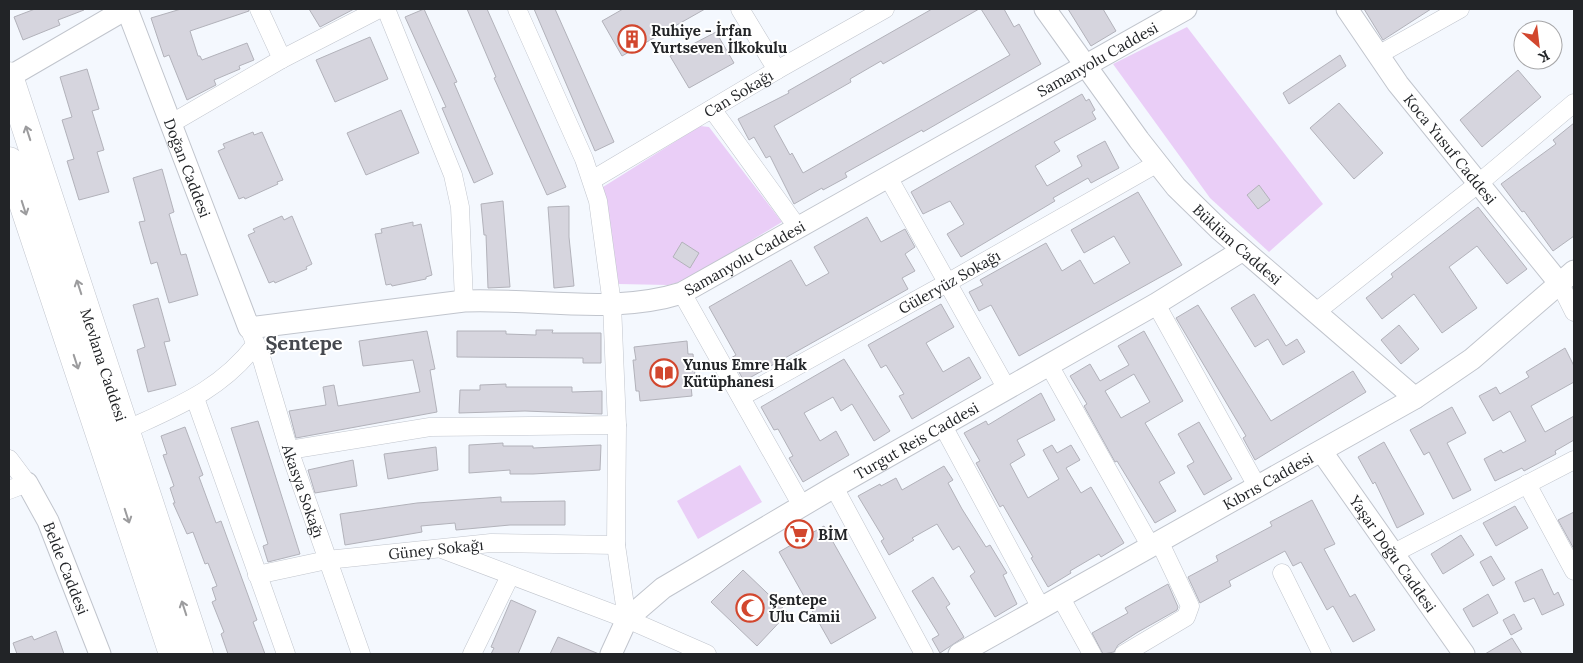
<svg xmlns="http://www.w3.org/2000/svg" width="1583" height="663" font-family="Lora,serif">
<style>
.green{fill:#eacef7}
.building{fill:#d6d5de;stroke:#b2b2ba;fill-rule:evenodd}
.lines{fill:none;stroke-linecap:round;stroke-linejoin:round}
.minor-casing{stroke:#c1c5cd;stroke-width:19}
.tertiary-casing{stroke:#c1c5cd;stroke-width:23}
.primary-casing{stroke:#c1c5cd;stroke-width:29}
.minor{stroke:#fff;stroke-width:18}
.tertiary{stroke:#fff;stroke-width:21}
.primary{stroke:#fff;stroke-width:28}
.oneway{stroke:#9c9c9e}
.labels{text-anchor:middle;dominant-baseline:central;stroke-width:4;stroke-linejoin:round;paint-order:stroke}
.poi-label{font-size:15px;font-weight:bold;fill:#222427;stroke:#fff;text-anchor:start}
.street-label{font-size:15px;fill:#222427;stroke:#fff}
.district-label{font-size:20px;font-weight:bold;fill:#45484e;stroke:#fff}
</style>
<rect width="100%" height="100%" fill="#f4f8fe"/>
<g class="green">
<path d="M1187 27 1323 204 1269 252 1210 198 1113 64Z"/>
<path d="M700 126 709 127 782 222 684 281 668 285 618 284 603 187Z"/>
<path d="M740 465 762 502 698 539 677 501Z"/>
</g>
<g class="building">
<path d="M35 9H84V10L58 20 60 25 23 40 14 17Z"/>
<path d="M181 9H248L249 11 190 31 198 56H200L202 60 247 43 254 60 239 66 240 69 214 80 216 85 187 100 169 55 164 57 151 18Z"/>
<path d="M309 9H354L320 27Z"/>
<path d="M424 9 457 82 454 83 493 174 474 183 442 108 446 107 405 17Z"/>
<path d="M467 9H487L566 187 547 195 494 78 496 77Z"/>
<path d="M534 9H555L614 142 595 151Z"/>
<path d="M623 9H705L622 56 602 21Z"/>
<path d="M932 9H979L883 64 881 61 850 79 851 82 774 126 790 155 792 153 803 173 1010 55 981 9H1004L1014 27 1019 24 1041 64 923 132 922 130 845 173 847 177 823 190 822 188 794 204 770 156 766 158 754 137 749 140 738 119 789 93 788 91Z"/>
<path d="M1068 9H1103L1116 31 1091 46Z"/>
<path d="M1364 9H1431L1383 40Z"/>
<path d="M716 32 734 63 689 88 670 56Z"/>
<path d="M370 37 388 79 335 102 316 60Z"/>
<path d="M1340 55 1346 66 1289 104 1283 93Z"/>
<path d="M87 69 99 109 92 111 104 150 97 152 109 192 79 200 67 161 74 159 62 120 72 117 60 77Z"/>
<path d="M1518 70 1541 97 1482 147 1460 120Z"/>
<path d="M1082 94 1086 101 1089 99 1095 110 1092 112 1096 119 1054 142 1060 151 1035 166 1047 186 1082 166 1077 156 1105 141 1119 168 1091 183 1088 178 1053 198 1055 201 961 257 947 234 964 224 950 201 923 214 911 192Z"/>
<path d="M1339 103 1383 153 1354 179 1310 128Z"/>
<path d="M401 110 419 153 366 175 347 133Z"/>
<path d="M1574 123V236L1553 251 1524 211 1522 212 1501 184 1556 144 1553 140Z"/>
<path d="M253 132 254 135 262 132 283 180 277 182 278 184 245 199 244 197 239 199 218 151 225 148 223 144Z"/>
<path d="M162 169 174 212 169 214 181 255 186 254 198 295 169 303 157 262 151 264 139 222 145 221 133 178Z"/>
<path d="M1259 185 1270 200 1258 209 1247 195Z"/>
<path d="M1138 192 1182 265 1019 356 991 305 979 311 969 292 983 285 980 280 1046 243 1062 271 1080 260 1094 284 1130 263 1114 236 1084 253 1071 230Z"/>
<path d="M503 201 510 287 488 288 486 235H484L481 204Z"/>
<path d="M569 206V237L574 286 554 288 548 207Z"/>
<path d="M1478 207 1527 269 1507 284 1477 246 1449 267 1477 308 1442 333 1414 294 1382 319 1366 298 1393 277 1391 274Z"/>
<path d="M282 216 284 220 292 216 312 264 306 267 307 269 275 283 274 281 269 283 248 235 255 232 253 229Z"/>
<path d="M867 217 881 242 905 229 915 247 905 254 915 271 902 278 908 289 744 381 731 358 736 355 709 307 791 260 806 286 829 273 814 247Z"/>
<path d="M413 222V226L421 224 432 275 426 277V279L392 286 391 284 386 285 375 234 382 233 381 229Z"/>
<path d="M682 242 699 253 690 268 673 257Z"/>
<path d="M1254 294 1286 346 1297 339 1305 352 1283 365 1268 339 1255 347 1231 308Z"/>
<path d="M158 298 170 341 164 342 176 385 148 392 137 350 145 347 133 305Z"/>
<path d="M941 304 954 327 926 343 943 372 969 357 981 378 912 419 899 396 904 394 886 365 881 368 868 345Z"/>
<path d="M1198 305 1271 421 1353 371 1366 392 1255 460 1243 438 1246 436 1176 318Z"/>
<path d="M1399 325 1419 349 1401 364 1381 340Z"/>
<path d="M536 330H553L552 333H601V363H583V358L457 357V331H506V334L536 335Z"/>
<path d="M427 331 435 369 430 370 437 412 296 438 289 411 326 405 323 387 334 385 338 406 420 392 413 360 363 366 359 341Z"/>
<path d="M1144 331 1183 401 1145 423 1175 473 1159 482 1176 511 1155 523 1117 461 1115 462 1084 406 1087 404 1070 376 1090 364 1100 381 1129 365 1118 346ZM1134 374 1150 402 1121 418 1105 391Z"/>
<path d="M687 341 688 354H693L696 386H691L692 396 640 401 639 391H636L633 360H636L634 347Z"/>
<path d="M1565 348 1574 366V382L1531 406 1545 432 1574 416V440L1555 451 1556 454 1524 471 1522 468 1495 481 1484 459 1501 450 1503 453 1526 441 1510 411 1493 421 1479 396 1496 387 1500 394 1529 377 1526 372Z"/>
<path d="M844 359 890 431 874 441 852 404 841 411 833 397 804 413 820 441 836 431 849 455 803 482 789 458 793 456 778 429 774 430 761 407Z"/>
<path d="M506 384V387H572V392L602 391V414L525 411 459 413 460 390H480V385Z"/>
<path d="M1041 393 1055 420 1017 440 1025 455 1010 464 1028 498 1059 479 1043 450 1052 445 1057 453 1071 445 1080 460 1066 468 1081 493 1091 487 1124 543 1101 557 1099 554 1070 571 1071 573 1048 587 1031 558 1033 557 1003 505 1000 507 976 463 980 461 964 433 986 421 988 425Z"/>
<path d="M1452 407 1466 433 1447 443 1471 490 1453 499 1429 452 1424 455 1410 430Z"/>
<path d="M258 421 300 554 268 562 263 546 268 544 231 428Z"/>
<path d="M1199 422 1232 479 1204 495 1187 466 1194 462 1178 434Z"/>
<path d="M185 427 203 475 199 477 216 523 221 521 257 620 253 622 265 654H228L221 634 224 632 212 602 216 600 212 588 217 586 208 563 205 564 193 532 187 534 173 503H175L170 488 174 486 163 455 167 454 161 436Z"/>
<path d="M1384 442 1424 514 1397 528 1375 482 1373 484 1358 457Z"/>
<path d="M503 443V446H533V448L601 445 600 470 533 474H510V470L469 473V445Z"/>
<path d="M436 447 438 470 388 479 384 454Z"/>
<path d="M353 460 357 486 315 493 308 470Z"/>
<path d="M944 466 953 480 948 483 962 509 986 547 990 545 1007 573 1003 575 1017 604 995 617 970 576 975 572 959 546 953 550 937 524 912 538 914 540 889 555 881 541 884 539 858 496 880 484 881 486 896 478 902 490Z"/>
<path d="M501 497V502L565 501V525H510L456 530 455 523 421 526 422 532 345 545 340 514 417 503Z"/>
<path d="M1312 500 1335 544 1324 549 1350 597 1355 594 1375 630 1353 642 1333 606 1327 610 1301 562 1293 566 1285 551 1229 581 1231 586 1200 603 1188 577 1218 561 1216 556 1272 526 1270 522Z"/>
<path d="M1515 506 1528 528 1496 546 1483 523Z"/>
<path d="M1574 512V549L1558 520Z"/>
<path d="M824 526 876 618 831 644 779 552Z"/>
<path d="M1461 535 1474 555 1443 574 1431 554Z"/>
<path d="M1491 556 1505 579 1493 586 1480 562Z"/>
<path d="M1542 569 1554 595 1558 592 1564 605 1542 615 1534 598 1524 602 1515 582Z"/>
<path d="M743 570 788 613 757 646 711 602Z"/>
<path d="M933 577 950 604 946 607 964 637 940 653 932 639 939 635 912 591Z"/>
<path d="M1168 584 1178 607 1177 610 1138 632 1118 645 1114 652 1103 654 1092 633 1128 613 1125 608Z"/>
<path d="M1488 594 1498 613 1473 627 1463 609Z"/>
<path d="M511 600 536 611 518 654H491L494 648 491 647Z"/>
<path d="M1514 614 1522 629 1511 635 1503 620Z"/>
<path d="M56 631 64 654H17L13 643 32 636 34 640Z"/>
<path d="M558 637 599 654H550Z"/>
<path d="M1512 638 1522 654H1485Z"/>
</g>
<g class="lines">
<g class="minor-casing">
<g id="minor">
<path d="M259 9 282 59"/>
<path d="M386 9 453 175 460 207 464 301"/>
<path d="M517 9 584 159 598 201 612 304 617 425 616 545 627 619"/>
<path d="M740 9 777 70"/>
<path d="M1378 55 1460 9"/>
<path d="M712 109 798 228"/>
<path d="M172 123 282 59 379 9"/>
<path d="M888 177 1007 389"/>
<path id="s1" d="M592 180 777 70 885 9"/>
<path d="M1560 284 1574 312"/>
<path d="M682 293 802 506"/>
<path d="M1156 304 1258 488"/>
<path d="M1316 312 1479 183 1574 103"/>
<path id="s2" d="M249 328 262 360 289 450 361 654"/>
<path d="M1049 365 1151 547"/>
<path id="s3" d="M741 397 947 283 1156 164"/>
<path d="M195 398 286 654"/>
<path d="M943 426 1041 608"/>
<path d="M126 430C178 406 221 390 256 344"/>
<path d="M289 450 430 427 617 425"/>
<path d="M9 459 27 483 9 490"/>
<path d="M1527 484 1574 571"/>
<path d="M834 487 924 654"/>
<path d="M442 549 627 619 707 654"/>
<path d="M1394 553 1574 460"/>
<path d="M1282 573 1322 654"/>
<path id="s4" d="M257 575 327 560 491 543 616 545"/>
<path d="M1061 598 1092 654"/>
<path d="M472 654 510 576"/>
<path d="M1124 654 1186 617 1190 606 1160 543"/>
</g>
</g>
<g class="tertiary-casing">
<g id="tertiary">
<path id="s5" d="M127 9 249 328 464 301C537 298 612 315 682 293L1186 9"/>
<path id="s6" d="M1045 9 1139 140 1176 187 1219 229 1415 398"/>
<path id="s7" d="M1347 9 1398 84 1560 284"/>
<path d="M9 77 126 9"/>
<path id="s8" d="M1322 452 1464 654"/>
<path id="s9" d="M27 483 48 521 100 654"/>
<path id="s10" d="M611 654 627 619 663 588 834 487 1156 304 1243 250"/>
<path id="s11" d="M959 654 1415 398 1472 359 1574 271"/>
</g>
</g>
<g class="primary-casing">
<g id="primary">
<path id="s12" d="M9 76 199 654"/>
<path d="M9 161 173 654"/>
</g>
</g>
<use href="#minor" class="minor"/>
<use href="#tertiary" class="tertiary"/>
<use href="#primary" class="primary"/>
</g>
<defs><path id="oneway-shaft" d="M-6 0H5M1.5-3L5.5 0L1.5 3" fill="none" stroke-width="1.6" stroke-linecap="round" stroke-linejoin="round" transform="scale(1.25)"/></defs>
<g class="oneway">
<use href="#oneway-shaft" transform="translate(28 133) rotate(-108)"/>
<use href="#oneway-shaft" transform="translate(24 208) rotate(72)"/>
<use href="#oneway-shaft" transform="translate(79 287) rotate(-108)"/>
<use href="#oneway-shaft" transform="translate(76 362) rotate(72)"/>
<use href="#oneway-shaft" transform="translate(127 516) rotate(72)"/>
<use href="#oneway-shaft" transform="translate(184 608) rotate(-108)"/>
</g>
<defs>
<g id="building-ring" transform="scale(1.4375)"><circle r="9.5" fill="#fff" stroke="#d2472e" stroke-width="1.5"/><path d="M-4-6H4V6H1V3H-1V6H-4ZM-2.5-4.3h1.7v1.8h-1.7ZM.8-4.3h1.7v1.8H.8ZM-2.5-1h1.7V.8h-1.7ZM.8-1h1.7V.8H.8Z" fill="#d2472e"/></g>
<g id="library-ring" transform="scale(1.4375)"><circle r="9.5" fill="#fff" stroke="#d2472e" stroke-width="1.5"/><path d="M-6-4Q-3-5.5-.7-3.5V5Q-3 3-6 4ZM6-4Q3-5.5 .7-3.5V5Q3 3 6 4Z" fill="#d2472e"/></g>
<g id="supermarket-ring" transform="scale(1.4375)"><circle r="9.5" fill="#fff" stroke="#d2472e" stroke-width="1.5"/><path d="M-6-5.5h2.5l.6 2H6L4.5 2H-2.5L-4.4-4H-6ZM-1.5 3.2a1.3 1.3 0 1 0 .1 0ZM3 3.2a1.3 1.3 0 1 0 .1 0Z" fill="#d2472e"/></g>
<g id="mosque-ring" transform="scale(1.4375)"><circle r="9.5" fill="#fff" stroke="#d2472e" stroke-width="1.5"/><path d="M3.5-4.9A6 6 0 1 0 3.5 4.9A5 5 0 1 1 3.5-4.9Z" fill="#d2472e"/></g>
</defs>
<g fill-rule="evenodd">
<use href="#building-ring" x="632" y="39"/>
<use href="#library-ring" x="664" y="373"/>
<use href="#supermarket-ring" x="799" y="534"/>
<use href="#mosque-ring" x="750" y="608"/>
</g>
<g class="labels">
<g class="poi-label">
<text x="651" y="30">Ruhiye - İrfan<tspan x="651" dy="17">Yurtseven İlkokulu</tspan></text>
<text x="683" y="364">Yunus Emre Halk<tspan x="683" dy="17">Kütüphanesi</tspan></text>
<text x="818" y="534">BİM</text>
<text x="769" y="599">Şentepe<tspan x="769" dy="17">Ulu Camii</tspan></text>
</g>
<g class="street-label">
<text stroke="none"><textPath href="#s5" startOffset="1254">Samanyolu Caddesi</textPath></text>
<text stroke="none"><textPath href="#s1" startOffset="170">Can Sokağı</textPath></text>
<text stroke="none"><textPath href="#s7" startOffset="174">Koca Yusuf Caddesi</textPath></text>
<text stroke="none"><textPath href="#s5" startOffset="170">Doğan Caddesi</textPath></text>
<text stroke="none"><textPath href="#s6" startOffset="305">Büklüm Caddesi</textPath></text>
<text stroke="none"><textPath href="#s5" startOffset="849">Samanyolu Caddesi</textPath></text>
<text stroke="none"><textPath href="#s3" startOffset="238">Güleryüz Sokağı</textPath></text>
<text stroke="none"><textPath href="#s12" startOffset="304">Mevlana Caddesi</textPath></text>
<text stroke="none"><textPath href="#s10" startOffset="379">Turgut Reis Caddesi</textPath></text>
<text stroke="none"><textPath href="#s11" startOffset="354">Kıbrıs Caddesi</textPath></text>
<text stroke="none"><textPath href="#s2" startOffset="172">Akasya Sokağı</textPath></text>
<text stroke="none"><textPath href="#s4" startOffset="181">Güney Sokağı</textPath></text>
<text stroke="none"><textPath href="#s8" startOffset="124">Yaşar Doğu Caddesi</textPath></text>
<text stroke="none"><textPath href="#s9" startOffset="94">Belde Caddesi</textPath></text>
</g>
<g class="district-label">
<text x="304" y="342">Şentepe</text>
</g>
</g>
<rect width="1583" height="663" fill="none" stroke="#222427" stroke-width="20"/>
<g transform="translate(1538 45) rotate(152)"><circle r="24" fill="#ffffff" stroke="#a7a7a9"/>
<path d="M0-4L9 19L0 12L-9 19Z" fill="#d2472e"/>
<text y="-8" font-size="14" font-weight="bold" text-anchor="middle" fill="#222427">K</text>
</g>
</svg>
